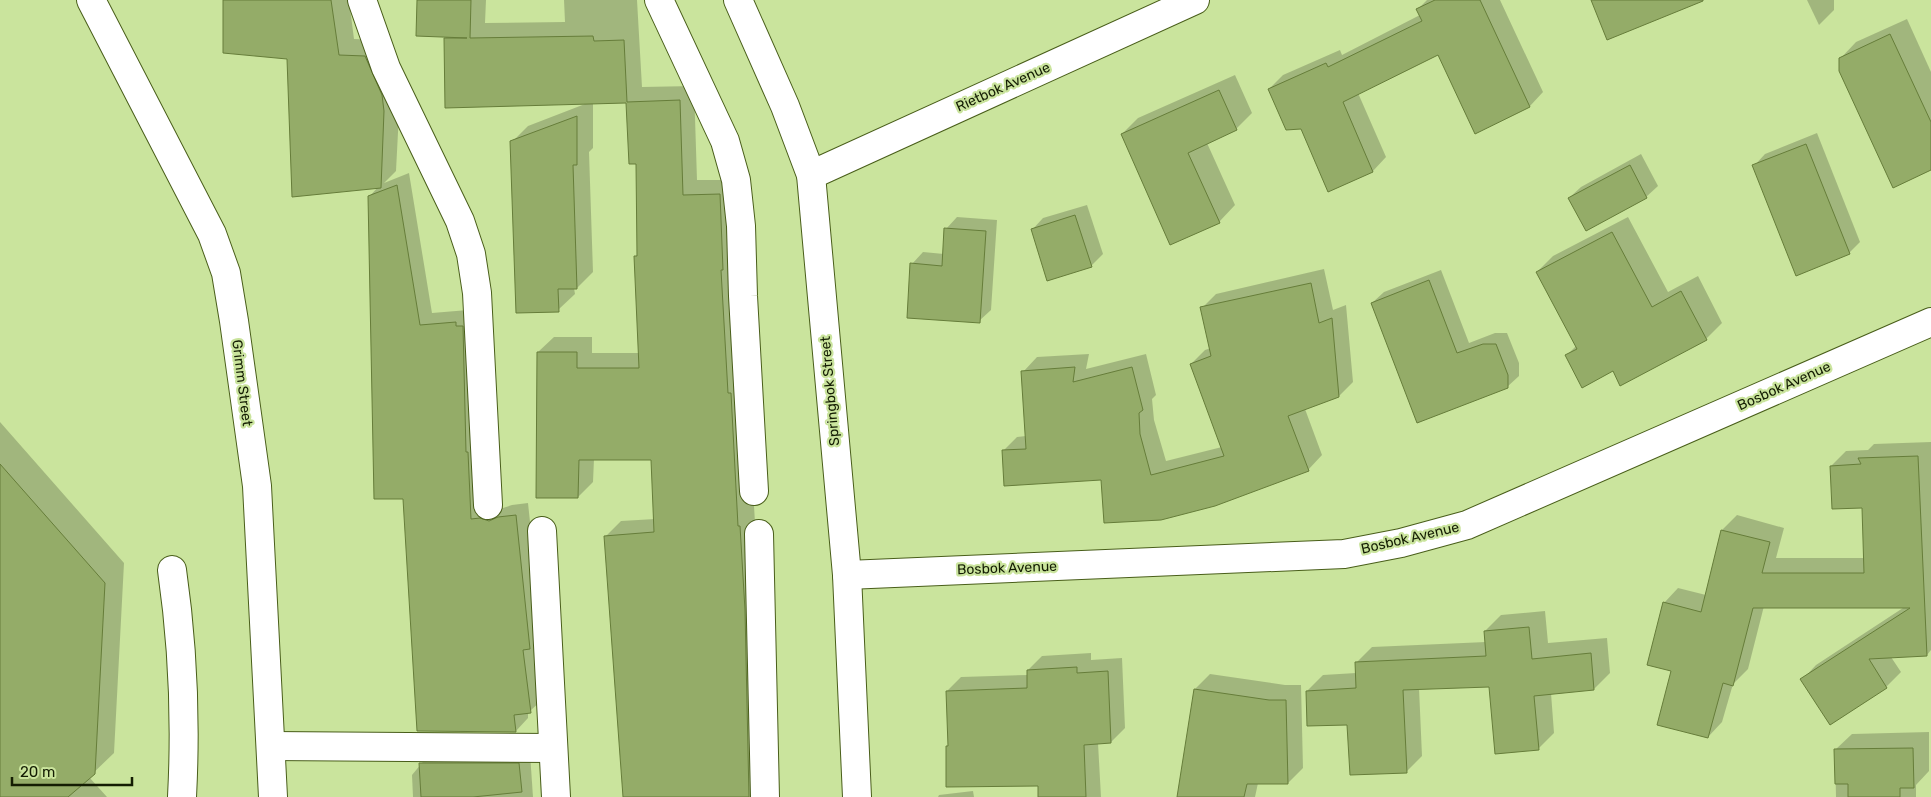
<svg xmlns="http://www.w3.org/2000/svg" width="1931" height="797" font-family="Rubik,sans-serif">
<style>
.shadow{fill:#0003}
.building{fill:#94ac68;stroke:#667d3a}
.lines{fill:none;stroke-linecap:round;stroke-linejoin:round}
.minor-casing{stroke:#495e1a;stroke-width:30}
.minor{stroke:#fff;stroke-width:28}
.labels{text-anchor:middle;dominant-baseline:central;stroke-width:4.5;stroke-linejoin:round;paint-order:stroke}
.street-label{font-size:14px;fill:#141d03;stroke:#cae49d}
</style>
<rect width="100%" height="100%" fill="#cae49d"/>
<g class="shadow">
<path d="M225 0H349L354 39 381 40 400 94 396 171 384 183 409 173 432 313 468 310 493 506 503 508 512 505 528 503 542 635 543 699 530 711 528 712V718L516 731 404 497 369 197 378 187 288 58Z"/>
<path d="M418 0H486L485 23 565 22 564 0H637L642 87 694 86 697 180H735L771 797H624L606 536 621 521 655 519 652 459H594L593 482 578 497 538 352 554 337H592V353H640L635 257 639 253 637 162 628 102 593 103V148L589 152 593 272 577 288H574L575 294 558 310 512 142 528 126 585 104 445 38 448 36Z"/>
<path d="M1427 0H1500L1543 92 1530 106 1438 53 1358 93 1386 157 1373 171 1302 128 1269 89 1283 75 1340 50 1342 55 1420 15 1418 9Z"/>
<path d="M1807 0H1834V10L1819 25Z"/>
<path d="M1907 19 1931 72V168L1840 59 1856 42Z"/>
<path d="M1235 75 1252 113 1236 129 1207 143 1235 205 1219 222 1122 134 1138 118Z"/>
<path d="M1817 133 1860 242 1849 253 1754 166 1765 154Z"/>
<path d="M1641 154 1658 186 1646 197 1569 198 1581 187Z"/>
<path d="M1087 205 1103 254 1091 266 1032 230 1043 218Z"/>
<path d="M957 217 997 220 991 310 979 321 912 264 923 252 944 254 946 229Z"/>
<path d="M1628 217 1668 292 1698 276 1722 323 1706 339 1614 369 1567 355 1576 346 1537 272 1553 256Z"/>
<path d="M1324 269 1333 310 1346 305 1353 382 1339 396 1305 409 1322 455 1308 470 1102 479 1003 451 1017 437 1026 436 1023 372 1037 357 1089 354 1086 369 1146 354 1156 395 1152 399 1154 420 1166 461 1222 447 1191 364 1205 350 1211 348 1202 308 1216 294Z"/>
<path d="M1441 270 1469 343 1495 333H1507L1519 363V376L1507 387 1372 303 1384 292Z"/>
<path d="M0 422 124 563 114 753 89 777 107 797H0Z"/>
<path d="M1931 442V650L1927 655 1891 657 1901 672 1886 687 1802 680 1816 665 1906 606H1764L1748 669 1733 684 1722 722 1708 737 1672 670 1664 603 1678 588 1706 595 1722 530 1737 515 1784 528 1776 558H1864L1863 506 1831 466 1846 451 1868 450 1874 444Z"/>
<path d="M1545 611 1548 643 1607 638 1610 673 1594 689 1551 693 1554 733 1538 749 1490 685 1419 688 1422 756 1406 772 1307 691 1323 675 1356 673V663L1372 647 1486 642 1485 631 1501 615Z"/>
<path d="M1091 653V660L1122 658 1125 728 1111 742 1098 743 1101 797H1039V784L947 746 949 745 947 691 961 677 1028 675V670L1042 656Z"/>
<path d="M1210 674 1285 685H1301L1303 768 1288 783H1258L1255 797H1178L1195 689Z"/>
<path d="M1929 732V771L1916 785V797H1836L1835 750 1852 734Z"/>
<path d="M431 752 530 753 533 797H413L412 775Z"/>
<path d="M973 791 974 797H938L939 795Z"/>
</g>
<g class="building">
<path d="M223 0H331L339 55 365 56 382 95 384 111 381 188 292 197 287 59 223 53Z"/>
<path d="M417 0H471L470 38 593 36 594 41 624 40 627 102 680 100 683 195 720 194 723 270H721L728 393H731L738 526H740L745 610 749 797H623L604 536 654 532 651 460H579L578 498H536L537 352H577V368H639L634 256H637L636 164H629L626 103 445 108 444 38H467L416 36Z"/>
<path d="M1435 0H1480L1530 107 1475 134 1438 55 1343 102 1373 172 1328 192 1301 129 1286 130 1268 89 1326 63 1328 67 1422 21 1416 9Z"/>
<path d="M1591 0H1703V1L1607 40Z"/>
<path d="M1890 34 1931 122V170L1893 188 1839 71V58Z"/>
<path d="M1219 90 1237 130 1188 153 1220 223 1170 245 1121 134Z"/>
<path d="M577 116V165H573L577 289H558L559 312 516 313 510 141Z"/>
<path d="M1806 144 1850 254 1796 276 1752 165Z"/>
<path d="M1630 165 1647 198 1586 231 1568 198Z"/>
<path d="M397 185 420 325 456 322V326H463L466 452H468L471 519 480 518 489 521 498 517 516 515 530 649 523 650 531 713 514 715 516 732 417 731 403 499H374L368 196Z"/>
<path d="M1075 215 1092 267 1047 281 1031 229Z"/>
<path d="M944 228 986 231 980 323 907 318 910 263 942 266Z"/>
<path d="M1612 232 1652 307 1681 291 1707 340 1620 386 1613 371 1582 388 1565 355 1577 349 1536 272Z"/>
<path d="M1429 280 1457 353 1483 344H1496L1508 375V388L1417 423 1371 303Z"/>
<path d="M1311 283 1319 323 1332 318 1339 397 1288 416 1309 471 1215 506 1161 520 1104 523 1101 480 1004 486 1002 450 1026 449 1021 371 1075 367 1073 382 1132 367 1143 410 1139 413 1140 434 1151 475 1224 456 1190 364 1211 356 1200 307Z"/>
<path d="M1918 456 1927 656 1869 659 1887 688 1830 725 1800 679 1910 608H1753L1733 686 1723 683 1708 738 1657 725 1671 671 1647 665 1663 602 1701 612 1721 530 1770 542 1762 573H1864L1862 508 1832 509 1830 466 1861 464 1858 458Z"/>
<path d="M0 464 105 583 95 774 68 797H0Z"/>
<path d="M1529 627 1532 659 1591 653 1594 690 1534 696 1539 750 1495 754 1489 687 1403 690 1407 773 1350 775 1347 725 1307 726 1306 691 1356 688 1355 662 1486 656 1484 631Z"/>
<path d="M1077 667V673L1108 671 1111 743 1084 745 1086 797H1038V786L946 787V746H948L946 691 1027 688V670Z"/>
<path d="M1194 689 1269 700H1286L1288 784H1247L1244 797H1177Z"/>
<path d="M1913 748 1914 788H1900V797H1848V784H1835L1834 749Z"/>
<path d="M419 763H519L522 792 473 797H421Z"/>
</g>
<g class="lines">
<g class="minor-casing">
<g id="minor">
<path d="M91 0 212 234 226 273 234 321 257 486 273 797"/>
<path d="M362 0 386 68 460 221 471 254 477 293 488 505"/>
<path d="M659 0 725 141 736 180 741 226 743 296 754 491"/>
<path d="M738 0 785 106 811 175 847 575 857 797"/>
<path d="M811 175 1195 0"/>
<path d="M542 531 556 797"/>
<path d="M759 534 765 797"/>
<path d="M172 570C183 646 186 721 182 797"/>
<path d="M847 575 1344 554 1401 543 1467 525 1931 322"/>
<path d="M271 746 553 748"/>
</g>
</g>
<use href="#minor" class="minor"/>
</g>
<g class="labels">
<g class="street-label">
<text transform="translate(1003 87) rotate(-24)">Rietbok Avenue</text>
<text transform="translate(242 383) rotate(83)">Grimm Street</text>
<text transform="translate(1784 386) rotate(-24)">Bosbok Avenue</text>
<text transform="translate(830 391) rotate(-95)">Springbok Street</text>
<text transform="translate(1410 538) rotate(-13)">Bosbok Avenue</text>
<text transform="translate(1007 568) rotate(-2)">Bosbok Avenue</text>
</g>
</g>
<path d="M12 777v8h120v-8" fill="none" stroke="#141d03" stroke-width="2.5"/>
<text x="20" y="777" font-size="15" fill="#141d03" stroke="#cae49d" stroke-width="4" paint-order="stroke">20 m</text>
</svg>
